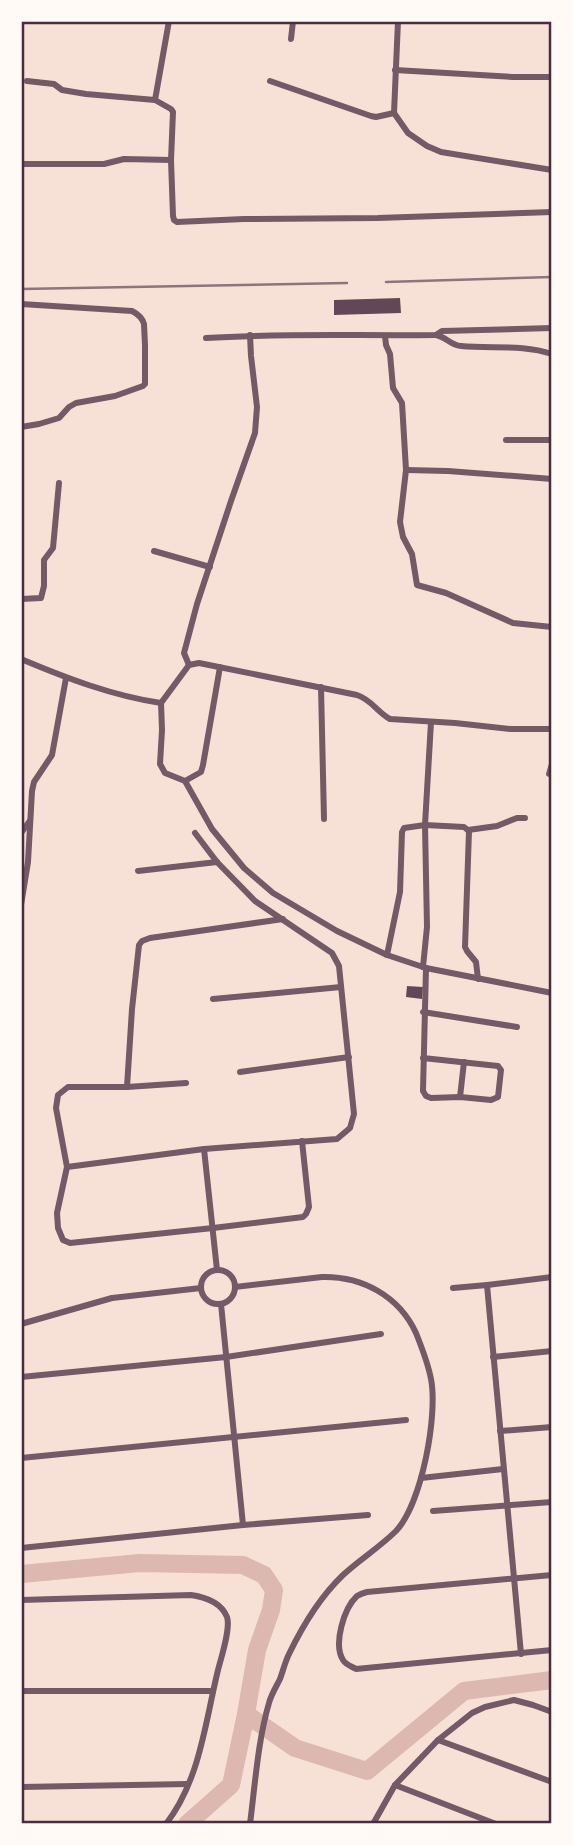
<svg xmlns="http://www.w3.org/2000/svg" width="573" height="1845" font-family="'Alegreya Sans',sans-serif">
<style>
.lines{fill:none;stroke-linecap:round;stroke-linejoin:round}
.river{stroke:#dcb8b0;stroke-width:18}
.building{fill:#644757}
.minor{stroke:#755966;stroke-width:6}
.rail{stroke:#8f747c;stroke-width:2.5}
.neatline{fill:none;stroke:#4a2c40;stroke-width:2.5}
</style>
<rect width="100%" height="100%" fill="#f7e1d7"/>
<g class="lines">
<g class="river">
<path d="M21 1574 140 1563 243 1565 264 1575 274 1590 271 1610 257 1650 246 1714"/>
<path d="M187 1824 231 1785 246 1714 295 1748 367 1771 464 1691 552 1680"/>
</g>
</g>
<g class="building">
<path d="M400 298 401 313 334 315V300Z"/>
<path d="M407 986 423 987 422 999 406 997Z"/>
</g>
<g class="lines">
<g class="minor">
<path d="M398 21 394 113 408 133 427 146 441 152 552 170"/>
<path d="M291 39 293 21"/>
<path d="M395 70 513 77H550"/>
<path d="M27 81 54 84 62 90 86 94 155 100"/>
<path d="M270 81 371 116 376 117 394 113"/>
<path d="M171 160 173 216 174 220 177 222 244 219 378 218 552 212"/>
<path d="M21 164H104L124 159 171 160 173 112 171 109 155 100 169 21"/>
<path d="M21 304 132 311C138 314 142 317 144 324L145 345V384L143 386 115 396 76 403 69 407 59 418 39 424 21 427"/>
<path d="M436 335C446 337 452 346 461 346 492 349 522 344 552 354"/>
<path d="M385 336 386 345 390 354 393 388 402 403 406 470 400 522 403 537 412 554 417 585 446 593 513 623 552 627"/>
<path d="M206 338C282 333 359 336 436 335L442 331 552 328"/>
<path d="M506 440H552"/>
<path d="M406 470 448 471 552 479"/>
<path d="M154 551 210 567"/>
<path d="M21 599 41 598 44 586V560L53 548 59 483"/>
<path d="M21 659C66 678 113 696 161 703"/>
<path d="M189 665 184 653 197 604 231 501 255 433 257 407 251 356 250 335"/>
<path d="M321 687 324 819"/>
<path d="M161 703 162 730 160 764 165 773 185 781 212 829 244 868 273 893 337 931 387 955 426 968 552 993"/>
<path d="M161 703 189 665 199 663 357 695C372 700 377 712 390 719L455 723 511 729H552"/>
<path d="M549 774 552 764"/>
<path d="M185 781 201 772 203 765 220 667"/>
<path d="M468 830 497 826 517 818H525"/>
<path d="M21 833 29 822"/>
<path d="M138 871 217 862"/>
<path d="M21 905 28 862 32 791 34 782 52 755 66 678"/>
<path d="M387 955 400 892 402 832 404 828 425 825 464 827 469 831 465 947 467 951 476 962 478 979"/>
<path d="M423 967 427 927 425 825 431 722"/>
<path d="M213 999 341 987"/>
<path d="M423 1012 517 1027"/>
<path d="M423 1058 498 1066 501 1070 498 1097 491 1100 460 1097 431 1098 426 1096 423 1091 426 968"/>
<path d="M240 1072 349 1057"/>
<path d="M186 1083 127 1087H68L58 1095 56 1108 67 1167 57 1213 58 1228 63 1240 70 1243 213 1228 303 1217 306 1214 309 1207 302 1141"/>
<path d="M127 1087 132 1009 139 945 142 941 150 938 283 919"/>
<path d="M460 1097 464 1062"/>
<path d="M204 1149 217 1270"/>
<path d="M67 1167 204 1149 337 1139 350 1128 354 1114 339 966 332 953 255 901 217 862 195 833"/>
<circle cx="218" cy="1287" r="17"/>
<path d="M487 1285 521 1654"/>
<path d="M235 1287 322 1277C362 1276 399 1296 416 1333 422 1348 428 1363 431 1379 438 1415 422 1503 396 1531 380 1547 359 1560 343 1575 320 1597 303 1625 289 1654 285 1662 283 1671 280 1679 276 1687 271 1695 269 1703 258 1740 255 1785 250 1824"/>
<path d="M453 1288 487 1285 552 1277"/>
<path d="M221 1304 243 1525"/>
<path d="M21 1324 112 1298 201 1288"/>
<path d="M493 1357 552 1351"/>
<path d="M21 1377 226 1357 381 1334"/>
<path d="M500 1431 552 1427"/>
<path d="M21 1458 406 1420"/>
<path d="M421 1478 503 1469"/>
<path d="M433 1511 552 1502"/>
<path d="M21 1548 243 1525 368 1515"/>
<path d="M552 1575 367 1592C363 1593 360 1594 357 1596 344 1608 333 1644 343 1660 346 1665 351 1666 356 1669L552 1650"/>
<path d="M21 1600 191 1595C205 1597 221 1602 227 1617 231 1628 221 1658 218 1670 205 1723 200 1780 166 1824"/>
<path d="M21 1691H213"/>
<path d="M438 1740 552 1782"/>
<path d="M395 1785 496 1824"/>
<path d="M21 1787 188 1784"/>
<path d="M373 1824 395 1785 438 1740 472 1713 485 1707 514 1700 533 1705 552 1712"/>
</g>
<g class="rail">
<path d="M386 282 552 277"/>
<path d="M21 289 347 283"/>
</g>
</g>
<rect width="573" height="1845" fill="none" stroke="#fffaf5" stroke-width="46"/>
<rect x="23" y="23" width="527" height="1799" class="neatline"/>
</svg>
